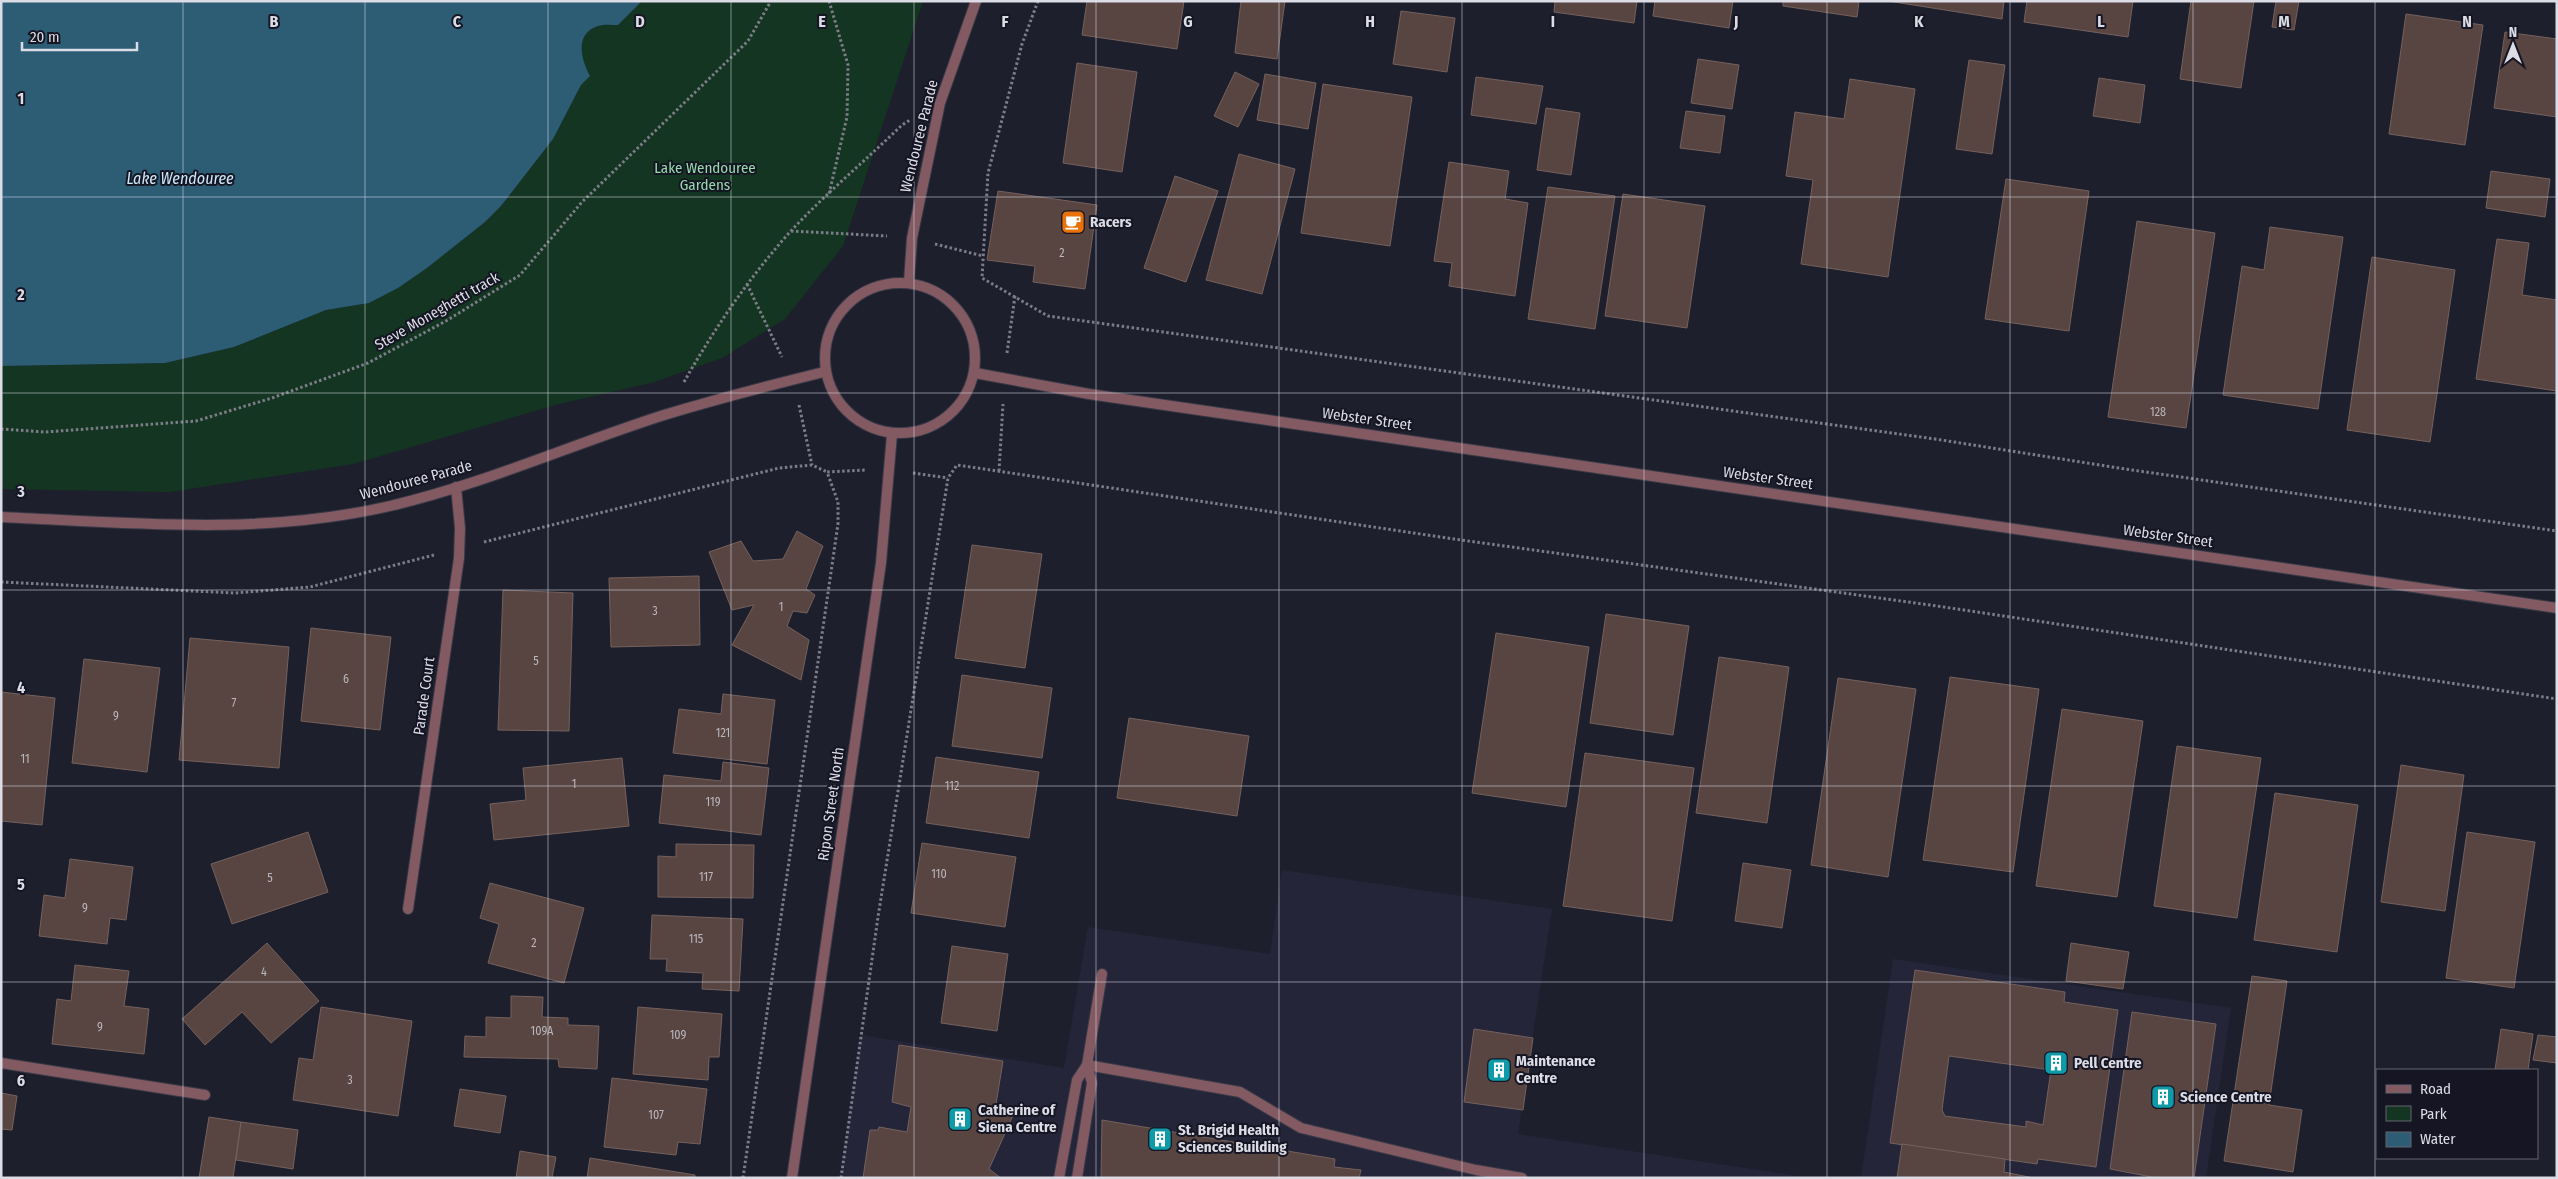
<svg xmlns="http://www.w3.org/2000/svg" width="2558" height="1179" font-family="'Fira Sans Condensed',sans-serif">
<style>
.built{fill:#242539}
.green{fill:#143521}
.water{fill:#2c5d75}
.building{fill:#584542;stroke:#75615d;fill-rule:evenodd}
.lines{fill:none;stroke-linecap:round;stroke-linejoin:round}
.service-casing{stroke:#383947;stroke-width:12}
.minor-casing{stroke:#383947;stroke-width:12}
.tertiary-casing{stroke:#383947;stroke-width:12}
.path{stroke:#7c7d88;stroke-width:3;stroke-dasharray:2.5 2.5;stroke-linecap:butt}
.service{stroke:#835962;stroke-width:10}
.minor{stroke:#835962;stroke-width:10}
.tertiary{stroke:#835962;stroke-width:10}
.grid{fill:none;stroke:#dbdce5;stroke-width:1;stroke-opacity:0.55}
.labels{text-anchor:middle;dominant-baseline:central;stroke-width:4;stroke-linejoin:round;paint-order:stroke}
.number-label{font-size:12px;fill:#bab6bc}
.street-label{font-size:15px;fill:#dbdce5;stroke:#151523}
.park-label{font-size:15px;fill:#97dbac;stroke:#151523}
.poi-label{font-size:15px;font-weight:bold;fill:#dbdce5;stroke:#151523;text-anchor:start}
.water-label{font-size:16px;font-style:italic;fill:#cce9f9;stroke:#151523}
.grid-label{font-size:16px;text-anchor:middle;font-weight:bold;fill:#dbdce5;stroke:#151523;stroke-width:4;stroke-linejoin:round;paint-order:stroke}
</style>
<rect width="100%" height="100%" fill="#1e1f2d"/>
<g class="built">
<path d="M1282 870 1552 909 1518 1134 1811 1178H840L861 1035 1064 1068 1088 927 1270 954Z"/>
<path d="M1893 959 2231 1008 2206 1178H1861Z"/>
</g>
<path class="green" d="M642 1H923L843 246 785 319 722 358 651 383 559 404 353 464 170 492 1 489V366L165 363 234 347 326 310 369 303 398 288 427 268 485 222 501 206 553 139 581 85 590 76C581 59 574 34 598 26 605 24 611 25 618 25Z"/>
<path class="water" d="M1 1H642L618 25C611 25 605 24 598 26 574 34 581 59 590 76L581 85 553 139 501 206 485 222 427 268 398 288 369 303 326 310 234 347 165 363 1 366Z"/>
<g class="building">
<path d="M1087 1H1184L1177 49 1082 35Z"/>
<path d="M1241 1H1285L1277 59 1235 53Z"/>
<path d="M1555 1H1637L1634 23 1554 12Z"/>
<path d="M1655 1H1733L1729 28 1653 16Z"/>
<path d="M1783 1H1859L1857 17 1783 6Z"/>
<path d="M1888 1H2004L2002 19Z"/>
<path d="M2027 1H2133L2128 37 2024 22Z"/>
<path d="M2191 1H2254L2241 88 2180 79Z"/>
<path d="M2276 1H2299L2294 30 2272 27Z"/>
<path d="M1401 11 1455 18 1447 72 1393 64Z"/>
<path d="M2406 14 2483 25 2465 145 2389 134Z"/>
<path d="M2505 32 2557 39V117L2494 108Z"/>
<path d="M1698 59 1739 65 1732 109 1691 103Z"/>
<path d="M1969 60 2005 65 1992 154 1956 149Z"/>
<path d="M1077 63 1137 72 1122 172 1063 163Z"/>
<path d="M1235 72 1259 84 1238 127 1214 116Z"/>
<path d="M1265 74 1316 83 1308 129 1257 120Z"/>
<path d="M1476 77 1543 86 1536 124 1471 115Z"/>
<path d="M2099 78 2145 85 2140 123 2093 116Z"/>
<path d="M1850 79 1915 89 1888 277 1801 264 1813 180 1786 176 1795 112 1844 119Z"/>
<path d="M1323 84 1412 97 1390 246 1301 233Z"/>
<path d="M1546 108 1580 113 1571 175 1537 170Z"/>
<path d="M1686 111 1725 116 1720 153 1680 148Z"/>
<path d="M1239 154 1295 169 1262 294 1206 280Z"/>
<path d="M1449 162 1509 171 1505 199 1528 203 1515 296 1449 286 1452 263 1434 261Z"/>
<path d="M2491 171 2550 179 2545 217 2486 208Z"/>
<path d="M1175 176 1218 191 1186 282 1144 268Z"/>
<path d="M2006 179 2089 191 2069 331 1985 319Z"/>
<path d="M1548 187 1615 196 1595 329 1528 319Z"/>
<path d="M998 191 1097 205 1085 289 1033 282 1035 266 987 260Z"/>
<path d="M1623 194 1705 206 1687 328 1605 316Z"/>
<path d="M2137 221 2215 233 2186 428 2108 417Z"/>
<path d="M2270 227 2343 237 2318 409 2223 395 2242 266 2264 270Z"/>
<path d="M2497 239 2529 243 2522 295 2557 300V391L2476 379Z"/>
<path d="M2372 257 2455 270 2430 442 2347 430Z"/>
<path d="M797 531 823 546 806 589 815 595 807 613 793 611 787 626 809 640 801 680 732 645 754 605 732 610 709 552 741 541 753 561 783 559Z"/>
<path d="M972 545 1042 554 1025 668 955 658Z"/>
<path d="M699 576 700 645 611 647 609 578Z"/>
<path d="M503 590 573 593 569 731 498 730Z"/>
<path d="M1606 614 1689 626 1673 735 1590 723Z"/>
<path d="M311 628 391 637 380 730 301 721Z"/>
<path d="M1496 633 1589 647 1566 807 1472 793Z"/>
<path d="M190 638 289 647 279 768 179 760Z"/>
<path d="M1719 657 1789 667 1767 823 1696 813Z"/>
<path d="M84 659 160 668 147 772 72 763Z"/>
<path d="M962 675 1052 688 1042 758 952 746Z"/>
<path d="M1950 677 2039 689 2013 872 1923 860Z"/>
<path d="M1838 678 1916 689 1888 877 1811 865Z"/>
<path d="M1 692 55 698 42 825 1 821Z"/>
<path d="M723 694 775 700 767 764 673 753 679 709 721 714Z"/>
<path d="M2062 709 2143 721 2117 897 2036 886Z"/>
<path d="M1129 718 1249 736 1237 816 1117 798Z"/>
<path d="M2177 746 2261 758 2237 918 2154 906Z"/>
<path d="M1585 753 1694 768 1672 921 1563 906Z"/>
<path d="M936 757 1039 772 1029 838 926 823Z"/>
<path d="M622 758 629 826 494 840 490 804 526 800 523 768Z"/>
<path d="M723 762 769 768 761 835 659 823 664 775 721 781Z"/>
<path d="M2401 765 2464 775 2445 911 2381 902Z"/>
<path d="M2275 793 2358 805 2337 952 2254 940Z"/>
<path d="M308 832 328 892 232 924 211 864Z"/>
<path d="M2467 832 2535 842 2514 988 2446 978Z"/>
<path d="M922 843 1016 857 1005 927 911 913Z"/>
<path d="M676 844 754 845 753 898 658 897V856L676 857Z"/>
<path d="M70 859 133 867 126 920 110 918 107 944 39 936 44 895 65 898Z"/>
<path d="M1743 863 1791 870 1782 928 1735 921Z"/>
<path d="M490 883 584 908 564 983 488 963 499 924 480 918Z"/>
<path d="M652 915 743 919 739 991 702 989 703 973 666 971 667 959H650Z"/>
<path d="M267 943 319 1001 271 1043 242 1012 205 1045 182 1019Z"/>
<path d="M2071 943 2129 952 2123 989 2066 981Z"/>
<path d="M952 946 1008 954 997 1031 941 1023Z"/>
<path d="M75 965 129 971 124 1006 149 1009 144 1054 52 1044 57 999 71 1001Z"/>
<path d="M1915 970 2065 992 2064 1002 2118 1010 2096 1167 2038 1159 2037 1164 1890 1143ZM1949 1056 2051 1070 2043 1125 2026 1121V1127L1945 1116 1942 1110Z"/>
<path d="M2252 976 2287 981 2269 1105 2302 1110 2293 1172 2224 1161Z"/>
<path d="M511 996 543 997 542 1017 568 1018V1025L599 1026 597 1069 559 1067 558 1059 464 1057 465 1036 486 1037V1017L511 1018Z"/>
<path d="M321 1007 412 1021 398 1116 293 1100 299 1058 313 1060Z"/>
<path d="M638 1007 722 1014 719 1057H709L708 1080 633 1074Z"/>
<path d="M2132 1012 2216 1024 2194 1178H2157L2110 1169Z"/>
<path d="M1474 1029 1533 1038 1523 1110 1464 1102Z"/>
<path d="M2501 1029 2533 1034 2528 1070H2495Z"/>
<path d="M2538 1035 2557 1037V1063L2533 1060Z"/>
<path d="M899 1045 1003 1061 996 1104 1015 1111 989 1169 1001 1178H863L870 1130H878L879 1127 907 1132 911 1107 892 1102Z"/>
<path d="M612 1078 707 1089 700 1144 678 1142 676 1155 604 1147Z"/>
<path d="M460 1089 506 1096 500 1133 454 1126Z"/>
<path d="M1 1093 17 1096 12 1130 1 1129Z"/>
<path d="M209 1117 241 1122 233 1178H199Z"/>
<path d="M1102 1120 1335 1159 1334 1167 1361 1170 1359 1178H1101Z"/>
<path d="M241 1122 298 1130 293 1169 236 1160Z"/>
<path d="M1902 1144 2005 1159 2004 1172 2034 1178H1897Z"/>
<path d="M520 1151 556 1157 552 1178H516Z"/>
<path d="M590 1158 695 1175V1178H587Z"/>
</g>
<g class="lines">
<g class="service-casing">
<g id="service">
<path d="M1 1063 205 1095"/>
<path d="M1087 1065 1240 1092 1301 1128 1476 1170 1522 1178"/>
<path d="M1059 1178 1077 1080 1087 1065 1102 974"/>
<path d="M1077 1178 1092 1083 1087 1065"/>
</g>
</g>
<g class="minor-casing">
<path id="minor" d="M408 909 459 558 460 528 456 487"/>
</g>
<g class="tertiary-casing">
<g id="tertiary">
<path d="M909 282 912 238 940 103 976 1"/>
<circle cx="900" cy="358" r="75"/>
<path d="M975 373 1089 394 2557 608"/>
<path d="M1 517C132 523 261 536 390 506 484 484 573 444 664 415 717 399 771 385 824 372"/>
<path d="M792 1178 881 563 892 434"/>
</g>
</g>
<g class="path">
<path d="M829 1 848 65 847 117 829 194"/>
<path d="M1038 1 1022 44 988 173 982 278 1048 316 1935 439 2125 469 2557 531"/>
<path d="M791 231 887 236"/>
<path d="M935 244 983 256"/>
<path d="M747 284 782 357"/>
<path d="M1007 353 1015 296"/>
<path d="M684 382C714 329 749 278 789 233 824 195 865 161 902 125L910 120"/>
<path d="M799 405 812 465"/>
<path d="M1 429 45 432 196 421 272 398 368 363 446 321 520 275 582 202 748 41 771 1"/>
<path d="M999 471 1003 404"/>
<path d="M913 473 948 478"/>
<path d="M484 542 779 468 812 465 827 472"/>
<path d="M1 582 235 593 310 587 434 555"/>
<path d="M743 1178 838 524V502L827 472 865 470"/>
<path d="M841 1178 878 917 948 478 957 465 1454 539 1937 606 2557 699"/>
</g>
<use href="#service" class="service"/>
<use href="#minor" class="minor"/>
<use href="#tertiary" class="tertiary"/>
</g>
<path class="grid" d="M183 1V1178M365 1V1178M548 1V1178M731 1V1178M914 1V1178M1096 1V1178M1279 1V1178M1462 1V1178M1644 1V1178M1827 1V1178M2010 1V1178M2193 1V1178M2375 1V1178M1 197H2557M1 393H2557M1 590H2557M1 786H2557M1 982H2557"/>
<defs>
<g id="cafe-square" transform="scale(1.25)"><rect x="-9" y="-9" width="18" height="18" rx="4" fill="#e8710a" stroke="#151523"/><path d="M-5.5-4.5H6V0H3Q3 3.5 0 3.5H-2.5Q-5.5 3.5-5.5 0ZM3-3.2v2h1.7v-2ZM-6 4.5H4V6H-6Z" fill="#fff"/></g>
<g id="building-square" transform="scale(1.25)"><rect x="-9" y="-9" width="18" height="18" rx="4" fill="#0f9aa8" stroke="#151523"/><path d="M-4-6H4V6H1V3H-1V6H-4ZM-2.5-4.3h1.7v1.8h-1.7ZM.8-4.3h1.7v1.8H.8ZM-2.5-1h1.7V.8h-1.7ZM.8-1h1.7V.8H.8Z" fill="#fff"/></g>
</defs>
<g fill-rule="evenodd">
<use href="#cafe-square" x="1073" y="222"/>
<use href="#building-square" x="2056" y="1063"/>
<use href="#building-square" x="1499" y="1070"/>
<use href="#building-square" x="2163" y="1097"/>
<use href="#building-square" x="960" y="1119"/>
<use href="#building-square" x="1160" y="1139"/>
</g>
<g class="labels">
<g class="number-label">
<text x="1062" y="253">2</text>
<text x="2158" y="412">128</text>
<text x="781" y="607">1</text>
<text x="655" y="611">3</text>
<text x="536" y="661">5</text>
<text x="346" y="679">6</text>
<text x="234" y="703">7</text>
<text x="116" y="716">9</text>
<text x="723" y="733">121</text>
<text x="25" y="759">11</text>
<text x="574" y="784">1</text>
<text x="952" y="786">112</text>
<text x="713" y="802">119</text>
<text x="939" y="874">110</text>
<text x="706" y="877">117</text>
<text x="270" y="878">5</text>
<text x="85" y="908">9</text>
<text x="696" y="939">115</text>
<text x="534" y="943">2</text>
<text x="264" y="972">4</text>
<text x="100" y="1027">9</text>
<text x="542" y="1031">109A</text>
<text x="678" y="1035">109</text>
<text x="350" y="1080">3</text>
<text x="656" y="1115">107</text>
</g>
<g class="street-label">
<text transform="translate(919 136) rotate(-76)">Wendouree Parade</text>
<text transform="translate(437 311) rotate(-30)">Steve Moneghetti track</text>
<text transform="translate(1367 419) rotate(8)">Webster Street</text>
<text transform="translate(1768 478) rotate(8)">Webster Street</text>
<text transform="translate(416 480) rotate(-15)">Wendouree Parade</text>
<text transform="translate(2168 536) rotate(8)">Webster Street</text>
<text transform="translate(424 696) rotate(-82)">Parade Court</text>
<text transform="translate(831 804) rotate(-82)">Ripon Street North</text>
</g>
<g class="park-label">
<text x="705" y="168">Lake Wendouree<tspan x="705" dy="17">Gardens</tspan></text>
</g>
<g class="poi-label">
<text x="1090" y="222">Racers</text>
<text x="1516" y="1061">Maintenance<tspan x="1516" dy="17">Centre</tspan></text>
<text x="2074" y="1063">Pell Centre</text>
<text x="2180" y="1097">Science Centre</text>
<text x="978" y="1110">Catherine of<tspan x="978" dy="17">Siena Centre</tspan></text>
<text x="1178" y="1130">St. Brigid Health<tspan x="1178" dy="17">Sciences Building</tspan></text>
</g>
<g class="water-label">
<text x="180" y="178">Lake Wendouree</text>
</g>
</g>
<g class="grid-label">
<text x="274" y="27">B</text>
<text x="457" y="27">C</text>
<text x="640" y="27">D</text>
<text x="822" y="27">E</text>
<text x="1005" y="27">F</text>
<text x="1188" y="27">G</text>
<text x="1370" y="27">H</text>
<text x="1553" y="27">I</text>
<text x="1736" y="27">J</text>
<text x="1919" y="27">K</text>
<text x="2101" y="27">L</text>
<text x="2284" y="27">M</text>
<text x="2467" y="27">N</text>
<text x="21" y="104">1</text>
<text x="21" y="300">2</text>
<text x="21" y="497">3</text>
<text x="21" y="693">4</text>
<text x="21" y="890">5</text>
<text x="21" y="1086">6</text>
</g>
<rect width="2558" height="1179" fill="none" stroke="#dbdce5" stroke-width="5"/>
<rect x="2376" y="1069" width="162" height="90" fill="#151523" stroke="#646571"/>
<rect x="2386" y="1085" width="25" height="8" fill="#835962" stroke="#646571"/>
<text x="2420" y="1094" font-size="15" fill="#dbdce5">Road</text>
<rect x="2386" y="1106" width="25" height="15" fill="#143521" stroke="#646571"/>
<text x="2420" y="1119" font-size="15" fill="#dbdce5">Park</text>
<rect x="2386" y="1132" width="25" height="15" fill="#2c5d75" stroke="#646571"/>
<text x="2420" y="1144" font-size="15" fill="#dbdce5">Water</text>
<g transform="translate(2513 45)" stroke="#151523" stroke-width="4" paint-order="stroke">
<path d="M0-4L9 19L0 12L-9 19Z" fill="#dbdce5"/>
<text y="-8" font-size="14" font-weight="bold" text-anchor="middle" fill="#dbdce5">N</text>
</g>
<path d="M22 42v8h115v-8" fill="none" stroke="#dbdce5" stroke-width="2.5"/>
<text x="30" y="42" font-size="15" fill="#dbdce5" stroke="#151523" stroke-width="4" paint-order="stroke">20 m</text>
</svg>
